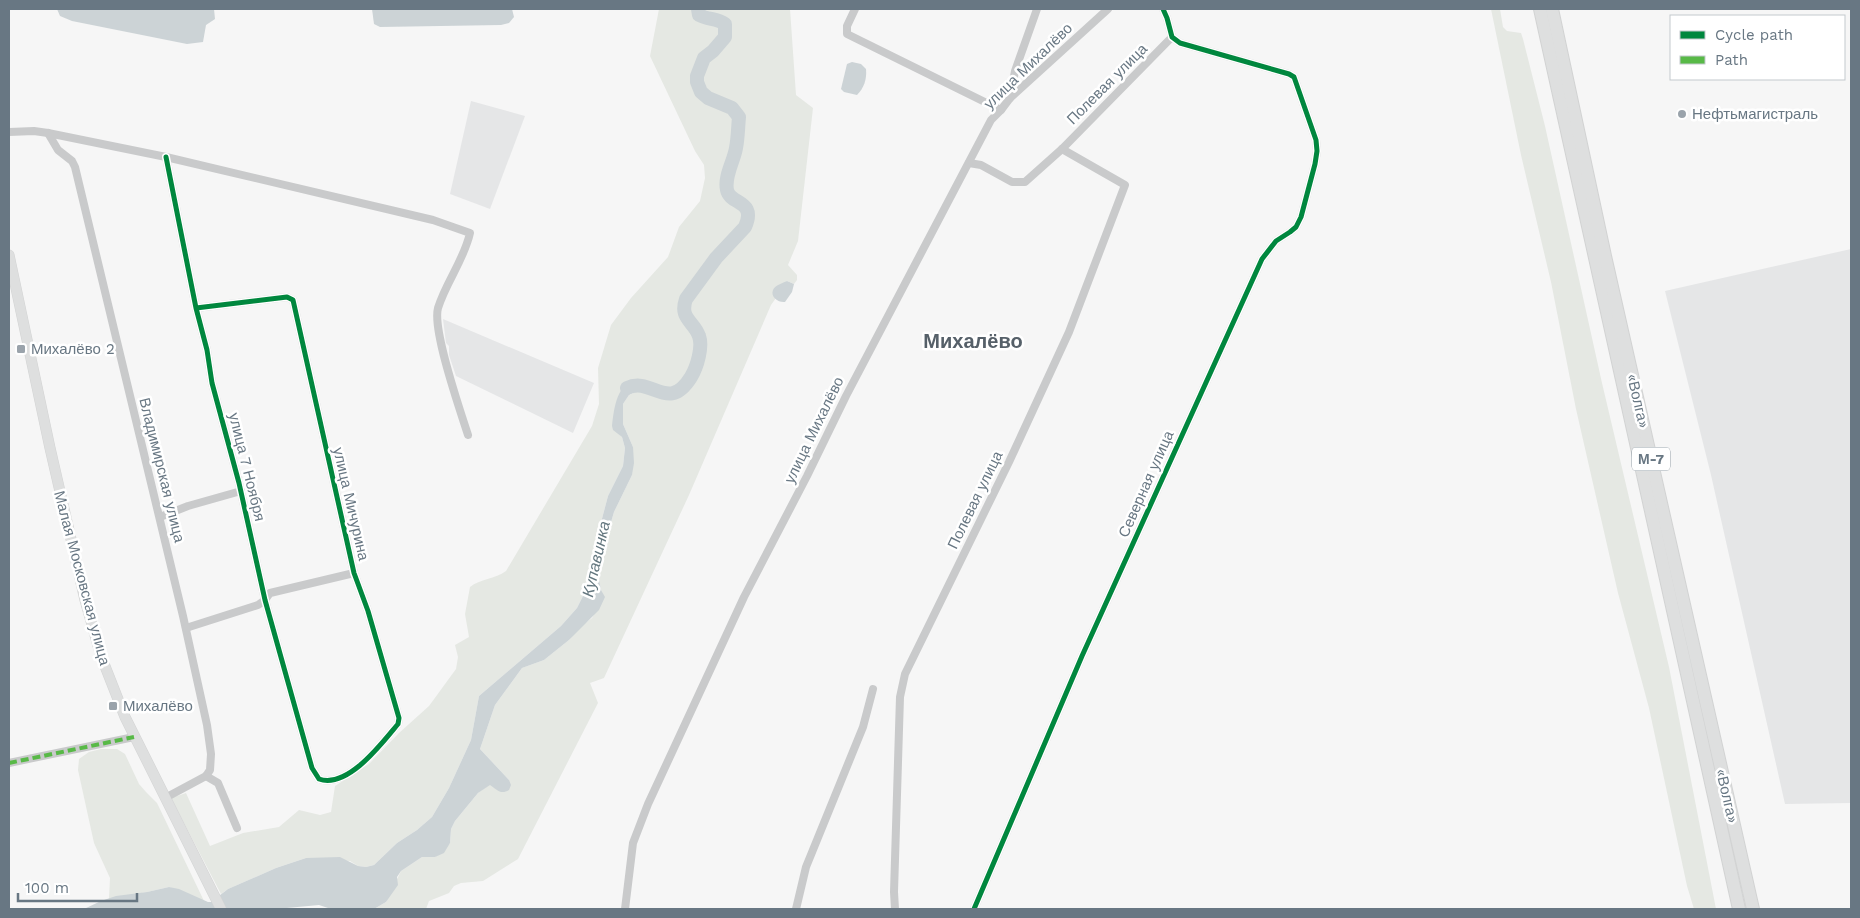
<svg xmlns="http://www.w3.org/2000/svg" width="1860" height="918" font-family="'Work Sans',sans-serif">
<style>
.built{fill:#e5e6e7}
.green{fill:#e5e8e3}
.water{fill:#ccd3d6}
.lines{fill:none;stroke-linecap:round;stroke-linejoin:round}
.river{stroke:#ccd3d6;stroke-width:14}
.secondary-casing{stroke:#d3d4d4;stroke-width:11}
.trunk-casing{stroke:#d2d3d3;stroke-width:14}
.minor{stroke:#c9cacb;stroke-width:8}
.secondary{stroke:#dedfdf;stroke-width:10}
.trunk{stroke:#dedfdf;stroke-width:12}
.quiet{stroke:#58b947;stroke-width:4;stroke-dasharray:8 4;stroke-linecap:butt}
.cycleway-casing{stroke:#fff;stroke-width:8}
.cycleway{stroke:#00873e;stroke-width:5}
.poi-dot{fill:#9aa3ab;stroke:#fff;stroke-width:2}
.labels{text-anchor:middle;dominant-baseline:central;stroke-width:5;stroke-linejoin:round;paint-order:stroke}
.shield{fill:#fff;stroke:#95a0a8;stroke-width:1}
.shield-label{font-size:14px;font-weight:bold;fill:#687783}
.street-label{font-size:15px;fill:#687783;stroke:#fff}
.poi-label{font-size:15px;fill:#687783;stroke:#fff;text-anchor:start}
.water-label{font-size:16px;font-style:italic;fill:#64777f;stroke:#fff}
.district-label{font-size:20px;font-weight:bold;fill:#566069;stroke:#fff}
</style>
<rect width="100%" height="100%" fill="#f6f6f6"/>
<g class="built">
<path d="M471 101 525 116 490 209 450 194Z"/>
<path d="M1851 249V803L1785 804 1711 475 1665 291Z"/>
<path d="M443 319 594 383 573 433 456 376 449 355V346L446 343Z"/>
</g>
<g class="green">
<path d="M659 9H790L796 95 813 108 798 241 788 265 797 275V280L794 284 787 281 773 294 776 298 771 305 689 495 604 678 590 683 598 703 518 859 483 881 461 883 454 886 449 893 429 901 426 909H374L386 902 401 871 422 857H435L450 843 451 829 455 821 478 793 490 784 509 780 480 749 495 705 522 668 544 660 569 640 580 627 592 618 604 597 601 590 599 579 604 546 614 512 632 475 633 447 623 424V404L629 395 642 389 626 384 617 432 622 437 625 448 623 466 608 496 594 549 592 568 588 586 577 608 561 626 479 696 471 740 449 788 432 817 417 830 397 843 374 865 366 867 358 866 350 861 306 858 276 868 228 889 221 894 171 798 186 793 210 846 243 833 279 827 299 810 320 815 331 812 335 786 369 764 399 733 429 706 456 669 458 657 455 645 469 637 465 614 470 587C480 579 495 579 506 571L592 426 599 404 598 368 611 325 631 298 668 257 679 227 700 201 705 178 704 165 695 151 650 56Z"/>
<path d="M1491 9H1500L1503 27 1507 31 1521 33 1523 39 1545 126 1602 383 1669 667 1716 909H1694L1687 886 1649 708 1618 593 1576 409 1551 282 1521 155Z"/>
<path d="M101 749H117L125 754 139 784 146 792 157 803 204 901 169 887 147 892 109 899 110 878 94 843 78 770 79 759 89 752Z"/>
</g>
<g class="water">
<path d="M57 9H214L215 19 206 25 203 42 187 44 72 21 60 16Z"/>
<path d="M372 9H512L514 17 509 23 501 25 380 27 374 24Z"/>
<path d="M852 62 861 64 866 69C867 79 864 88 857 95L844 92 841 89 847 64Z"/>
<path d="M787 281 794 284 792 292 785 302C779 303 770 297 773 290 775 285 783 283 787 281Z"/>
<path d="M639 379 643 382 644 386 629 395 623 404V424L633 447 634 463 632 475 614 512 604 546 599 579 601 590 605 597 599 610 569 640 544 660 522 668 495 705 480 749 509 780 511 785 509 790C501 795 497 790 490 785L478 793 455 821 451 829 450 843 444 853 435 857H422L401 871 397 877 398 885 386 902 374 909H331L319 905 276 909H84L101 901 116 896 147 892 169 887 179 889 208 902H211L228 889 276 868 306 858 340 857 358 866 366 867 374 865 397 843 417 830 432 817 449 788 471 740 479 696 561 626 577 608 588 586 592 568 594 549 608 496 623 466 625 448 622 437 613 430 612 426C614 408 617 381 639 379Z"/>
</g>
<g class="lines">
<path class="river" d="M627 388C652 376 668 414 691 377 697 367 703 347 699 336 694 321 679 319 686 299L716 258 745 227C757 200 730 205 727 190 724 176 734 161 736 148 738 138 738 127 739 117L732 108 708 98 701 92 697 82V76L704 58 713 51 725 37V24C717 18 708 20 699 15L698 9"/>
<g class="secondary-casing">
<path id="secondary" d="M9 255 50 448 85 600 101 656 125 717 221 909"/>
</g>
<g class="trunk-casing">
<g id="trunk">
<path d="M1540 9 1739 909"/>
<path d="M1552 9 1605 256 1753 909"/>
</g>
</g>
<g class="minor">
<path d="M855 9 847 26V34L1001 110"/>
<path d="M1010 98 1015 71 1037 9"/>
<path d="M9 132 34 131 48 133 166 157 433 220 470 233C464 260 446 282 438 308 432 330 460 410 468 435"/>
<path d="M48 133 58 150 72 161 75 167 183 616 207 725 211 754 210 770 206 776 165 798"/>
<path d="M166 157 196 308 207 350 212 383 239 483 265 600 312 768 319 779C348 789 382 743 398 724L399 718 368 611 354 573 293 300 287 297 196 308"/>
<path d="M969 163 981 165 1012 182H1025L1062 149 1172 37"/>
<path d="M160 517 188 506 241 491"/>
<path d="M186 628 258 605 265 600 270 593 354 573"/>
<path d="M9 763 134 737"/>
<path d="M206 776 218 783 237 828"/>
<path d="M625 909 633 843 648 804 744 597 807 476 846 396 991 120 1001 110 1010 98 1108 9"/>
<path d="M796 909 806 867 863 727 873 689"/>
<path d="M895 909 894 892 900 697 905 674 1009 462 1069 332 1125 185 1062 149"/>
<path d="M974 909 1082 656 1262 259 1276 241 1290 232 1296 227 1301 217 1315 164 1317 151 1316 140 1294 77 1289 74 1180 43 1172 37 1167 18 1163 9"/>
</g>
<use href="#secondary" class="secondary"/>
<use href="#trunk" class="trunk"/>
<path class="quiet" d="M9 763 134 737"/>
<g class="cycleway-casing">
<g id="cycleway">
<path d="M166 157 196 308 207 350 212 383 239 483 265 600 312 768 319 779C348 789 382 743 398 724L399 718 368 611 354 573 293 300 287 297 196 308"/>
<path d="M974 909 1082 656 1262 259 1276 241 1290 232 1296 227 1301 217 1315 164 1317 151 1316 140 1294 77 1289 74 1180 43 1172 37 1167 18 1163 9"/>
</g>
</g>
<use href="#cycleway" class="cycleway"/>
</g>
<g class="poi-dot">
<circle cx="1682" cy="114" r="5"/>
<rect x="16" y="344" width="10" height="10" rx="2.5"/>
<rect x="108" y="701" width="10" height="10" rx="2.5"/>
</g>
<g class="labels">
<rect class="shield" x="1632" y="447.5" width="38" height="23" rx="4"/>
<g class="shield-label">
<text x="1651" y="459">М-7</text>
</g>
<g class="street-label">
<text transform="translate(1028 66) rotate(-44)">улица Михалёво</text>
<text transform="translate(1107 84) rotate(-45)">Полевая улица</text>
<text transform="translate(1638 401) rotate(77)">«Волга»</text>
<text transform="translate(814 430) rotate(-64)">улица Михалёво</text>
<text transform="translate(247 467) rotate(76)">улица 7 Ноября</text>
<text transform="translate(162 470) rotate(76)">Владимирская улица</text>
<text transform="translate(1146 484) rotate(-66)">Северная улица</text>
<text transform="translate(975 500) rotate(-64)">Полевая улица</text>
<text transform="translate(351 504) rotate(77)">улица Мичурина</text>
<text transform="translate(82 578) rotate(75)">Малая Московская улица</text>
<text transform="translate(1727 796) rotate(77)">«Волга»</text>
</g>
<g class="poi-label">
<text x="1692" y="114">Нефтьмагистраль</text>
<text x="31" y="349">Михалёво 2</text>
<text x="123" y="706">Михалёво</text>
</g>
<g class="water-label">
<text transform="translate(596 559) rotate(-77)">Купавинка</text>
</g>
<g class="district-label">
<text x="973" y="341">Михалёво</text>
</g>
</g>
<rect width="1860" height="918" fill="none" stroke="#687783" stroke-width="20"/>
<rect x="1670" y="15" width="175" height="65" fill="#ffffff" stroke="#c3c9cd"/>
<rect x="1680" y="31" width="25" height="8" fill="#00873e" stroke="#c3c9cd"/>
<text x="1715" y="40" font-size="15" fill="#687783">Cycle path</text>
<rect x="1680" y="56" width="25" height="8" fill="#58b947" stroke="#c3c9cd"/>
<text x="1715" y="65" font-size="15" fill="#687783">Path</text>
<path d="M18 893v8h119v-8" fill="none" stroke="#687783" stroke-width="2.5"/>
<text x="25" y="893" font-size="15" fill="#687783" stroke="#ffffff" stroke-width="4" paint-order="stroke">100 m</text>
</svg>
